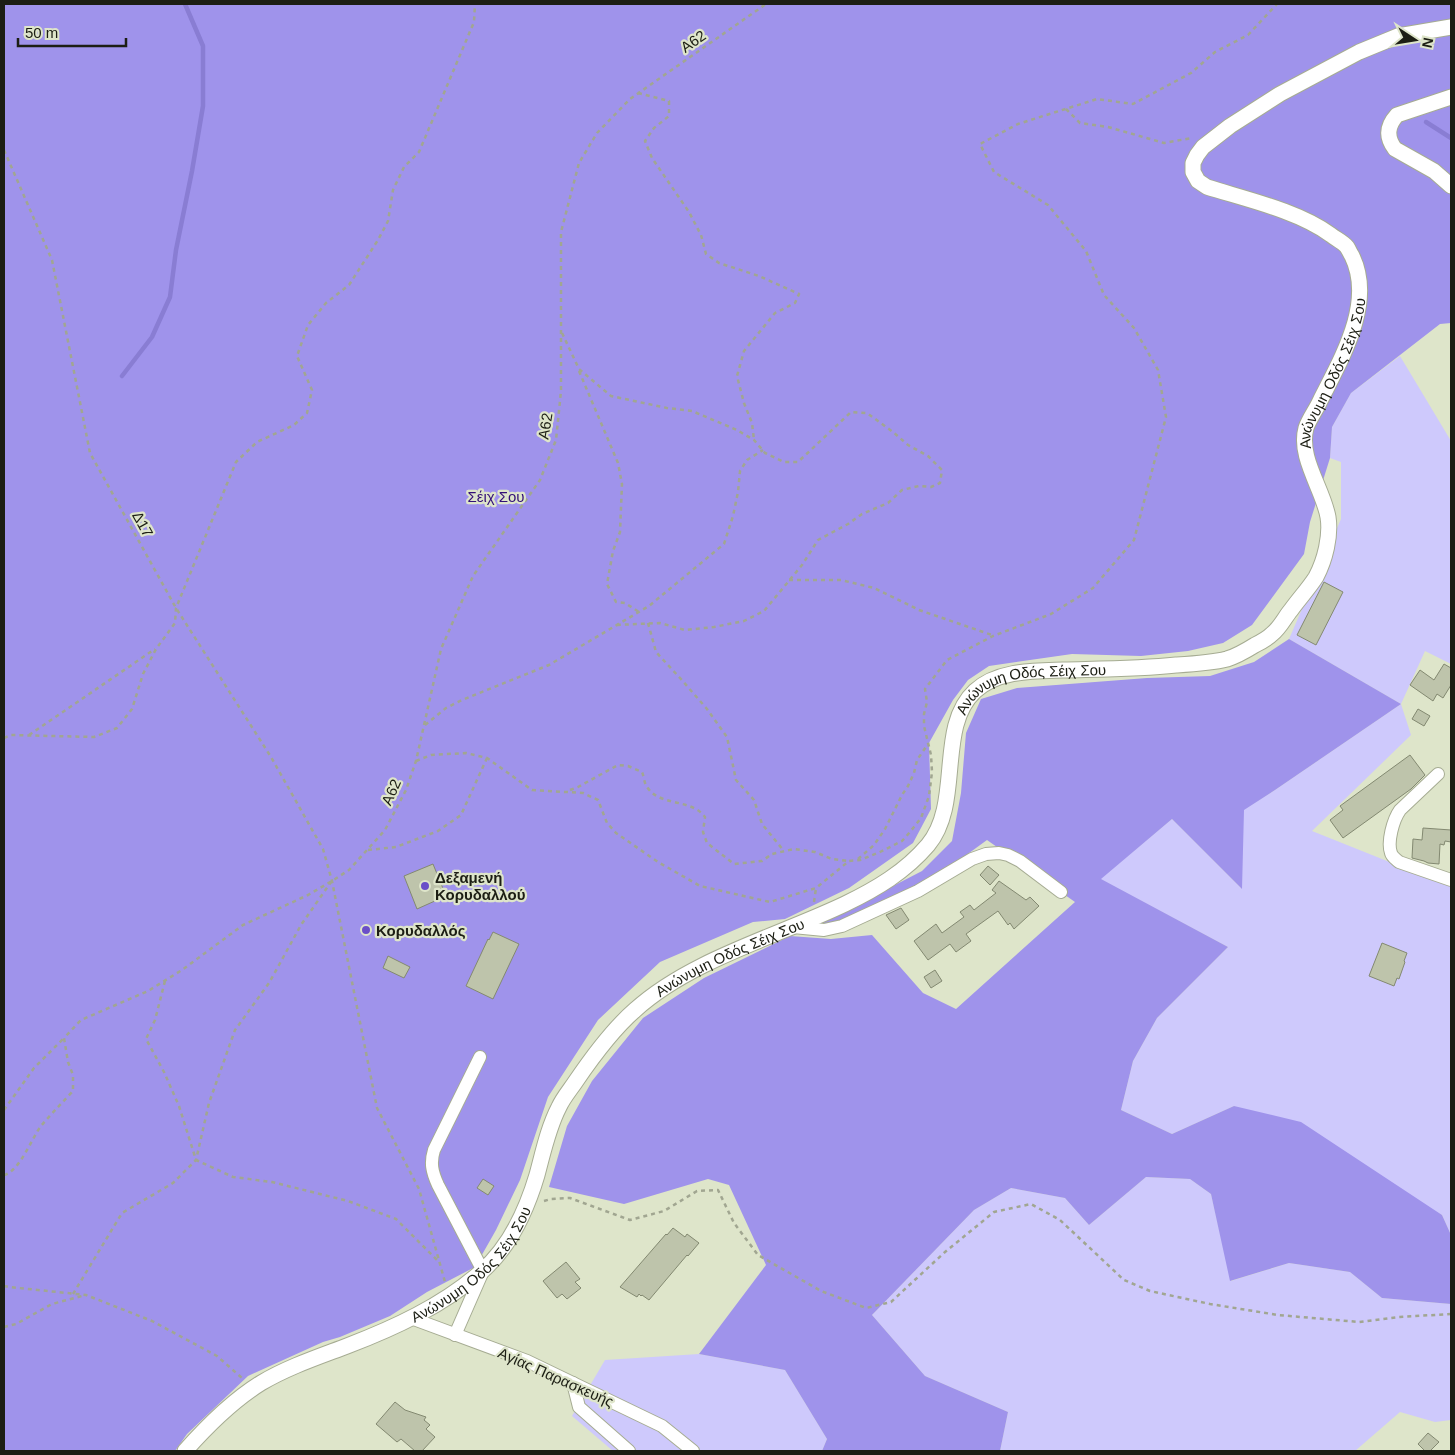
<svg xmlns="http://www.w3.org/2000/svg" width="1455" height="1455" font-family="Helvetica,sans-serif">
<style>
.green{fill:#cec9fc}
.forest{fill:#9f93eb}
.lines{fill:none;stroke-linecap:round;stroke-linejoin:round}
.stream{stroke:#897dd3;stroke-width:4.5}
.building{fill:#bec4ab;stroke:#838971}
.minor-casing{stroke:#a6ac93;stroke-width:14}
.tertiary-casing{stroke:#a6ac93;stroke-width:17}
.path{stroke:#a1a691;stroke-width:2.5;stroke-dasharray:4 4;stroke-linecap:butt}
.minor{stroke:#fff;stroke-width:12}
.tertiary{stroke:#fff;stroke-width:15}
.poi-dot{fill:#6a4fc8;stroke:#dee5ca;stroke-width:2}
.labels{text-anchor:middle;dominant-baseline:central;stroke-width:4.5;stroke-linejoin:round;paint-order:stroke}
.street-label{font-size:15px;fill:#1c1e14;stroke:#dee5ca}
.park-label{font-size:15px;fill:#331078;stroke:#dee5ca}
.poi-label{font-size:15px;font-weight:bold;fill:#1c1e14;stroke:#dee5ca;text-anchor:start}
</style>
<rect width="100%" height="100%" fill="#dee5ca"/>
<g class="green">
<path d="M1400 356 1451 441V664L1425 651 1401 704 1411 735 1312 831 1387 861 1451 884V1235L1442 1215 1234 1106 1172 1134 1121 1110 1133 1061 1157 1018 1228 947 1100 879 1172 819 1241 888 1243 810 1275 790 1401 704 1289 639 1341 519V462L1330 458 1332 427 1351 393Z"/>
<path d="M1146 1177 1190 1179 1211 1194 1231 1281 1289 1263 1350 1272 1382 1298 1451 1304V1420L1435 1422 1400 1412 1355 1451H1000L1008 1412 925 1376 872 1315 974 1210 1011 1188 1065 1198 1089 1225Z"/>
<path d="M699 1354 785 1370 827 1439 822 1451H613L572 1416 605 1360Z"/>
</g>
<g class="forest">
<path d="M4 4H1451V323L1440 324 1351 393 1332 427 1330 458 1310 522 1304 554 1252 625 1223 643 1188 651 1141 656 1072 654 989 666 968 680 953 700 929 743 931 809 913 843 849 888 785 919 753 922 660 962 598 1020 548 1097 520 1180 496 1230 475 1267 427 1292 390 1316 340 1337 323 1342 248 1376 187 1434 175 1451H4Z"/>
<path d="M1289 639 1401 704 1275 790 1244 810 1242 889 1172 819 1101 879 1228 947 1157 1018 1133 1061 1121 1110 1172 1134 1234 1106 1301 1122 1442 1215 1451 1235V1304L1382 1298 1350 1272 1289 1263 1230 1281 1211 1194 1190 1179 1146 1177 1089 1225 1065 1198 1011 1188 974 1210 872 1315 925 1376 1008 1412 1000 1451H822L827 1439 785 1370 699 1354 766 1265 729 1185 708 1179 624 1204 549 1187 567 1126 592 1081 643 1018 704 978 790 936 831 939 872 935 923 993 956 1009 1075 902 987 840 932 880 821 929 818 925 922 871 952 841 961 793 966 733 981 699 1017 688 1147 678 1210 676 1254 662Z"/>
</g>
<g class="lines">
<g class="stream">
<path d="M1426 122 1451 138"/>
<path d="M122 376 152 337 170 297 176 250 192 171 203 106V46L185 4"/>
</g>
</g>
<g class="building">
<path d="M1324 582 1343 592 1316 645 1297 635Z"/>
<path d="M1444 664 1451 668V685L1443 698 1437 694 1433 701 1410 685 1420 670 1434 680Z"/>
<path d="M1418 709 1430 716 1424 726 1412 719Z"/>
<path d="M1410 755 1425 775 1411 789 1343 838 1330 820 1343 810 1340 806Z"/>
<path d="M1423 828 1451 830V842L1445 841 1444 845 1440 844 1439 864 1428 863 1424 861 1412 858 1413 839 1422 840Z"/>
<path d="M433 864 446 896 417 909 404 876Z"/>
<path d="M988 866 999 875 990 885 980 875Z"/>
<path d="M999 881 1026 900 1030 897 1039 906 1014 929 1010 923 1008 925 998 911 966 934 971 941 956 952 950 944 928 960 914 941 936 924 942 933 964 917 960 912 970 905 974 910 996 893 992 890Z"/>
<path d="M901 908 909 920 896 929 886 915Z"/>
<path d="M493 932 519 944 493 999 466 986 488 939 489 940Z"/>
<path d="M1382 943 1407 953 1404 961 1405 962 1399 979 1397 978 1394 986 1369 976Z"/>
<path d="M388 956 410 967 404 978 383 968Z"/>
<path d="M935 970 942 981 931 988 924 977Z"/>
<path d="M483 1179 494 1186 488 1195 477 1188Z"/>
<path d="M673 1228 685 1237 687 1234 699 1243 688 1256 687 1255 649 1300 642 1295 641 1296 639 1294 637 1297 620 1287 666 1234 667 1235Z"/>
<path d="M566 1262 580 1279 575 1282 581 1288 567 1299 562 1294 557 1298 543 1281Z"/>
<path d="M395 1402 405 1410 426 1417 424 1420 430 1425 426 1429 435 1437 422 1451H415L401 1439 397 1442 376 1424Z"/>
<path d="M1428 1433 1439 1442 1430 1451H1425L1418 1444Z"/>
</g>
<g class="lines">
<g class="minor-casing">
<g id="minor">
<path d="M1438 774 1400 810C1393 820 1387 842 1391 853 1392 857 1396 859 1399 862L1451 880"/>
<path d="M793 927 824 930 842 926 918 891 972 859 986 854 999 853 1008 855 1020 861 1061 892"/>
<path d="M411 1318 527 1361 662 1426 693 1451"/>
<path d="M455 1335 483 1271 438 1185C432 1172 430 1163 434 1150L480 1057"/>
<path d="M573 1383 579 1407 629 1451"/>
</g>
</g>
<g class="tertiary-casing">
<g id="tertiary">
<path d="M1451 97 1397 115C1387 126 1386 137 1395 149L1434 171 1451 186"/>
<path id="s1" d="M185 1451C208 1425 232 1401 261 1383 288 1367 318 1357 347 1346 394 1328 442 1306 481 1272 510 1247 526 1212 537 1175 543 1153 548 1128 559 1107 563 1098 570 1090 576 1081 593 1056 612 1030 635 1010 690 960 778 936 845 904 876 889 905 872 928 845 963 803 936 727 975 691 998 670 1034 671 1063 670 1101 669 1139 669 1176 665 1193 664 1211 663 1227 659 1237 656 1247 650 1255 645 1261 642 1267 639 1272 634 1280 628 1285 617 1291 610 1299 599 1309 588 1316 577 1325 560 1331 536 1328 517 1323 489 1298 457 1306 428 1309 419 1316 410 1320 401 1341 359 1375 303 1352 256 1350 253 1349 250 1347 247 1343 242 1336 239 1331 235 1299 211 1245 199 1207 187L1198 181 1193 172V163L1197 155 1203 147 1230 126 1280 94 1359 52 1398 36 1451 27"/>
</g>
</g>
<g class="path">
<path d="M638 93 669 101V116L654 128 645 141 652 158 689 212 701 235 706 254 719 263 759 276 799 294 795 303 775 313 744 351 737 376 744 403 752 423 754 440"/>
<path d="M1066 109 1080 123 1108 127 1164 143 1192 138"/>
<path d="M4 150 52 260 90 453 176 608 271 757 323 849 332 881 377 1108 419 1189 445 1282"/>
<path d="M562 333 579 369 611 396 667 408 692 411 737 430 754 440 765 453 784 462H798L851 412 867 413 893 432 908 445 928 456 942 470 940 483 931 487 919 486 902 490 888 503 862 514 848 524 818 540 802 565 764 611 744 621 714 627 685 630 660 623 616 625"/>
<path d="M579 371 618 463 622 484 620 532 613 551 607 584 616 602 625 603 639 612"/>
<path d="M789 580H841L874 588 919 610 992 635"/>
<path d="M648 623 656 652 680 678 707 709 727 737 736 780 754 800 762 824 784 851"/>
<path d="M425 725 446 708 462 700 549 665 649 606 724 544 733 516 738 492 740 471 747 460 763 450"/>
<path d="M29 735 155 649"/>
<path d="M4 738 11 735 94 737 117 728 132 709 143 674 156 649 175 623 176 608 236 462 257 442 294 425 307 413 312 390 297 356 308 325 326 303 349 285 378 240 388 221 393 190 404 167 419 152 474 22 475 4"/>
<path d="M416 761 431 755 466 753 487 758 532 790 583 793 598 800 607 823 616 833 658 862 700 886 770 902 816 888 849 861 860 860 880 852 902 841 910 832 921 818 929 796 932 772 931 755 924 726V714L927 702 925 689 947 660 993 636 1051 614 1093 588 1134 540 1166 417 1158 370 1134 328 1104 295 1086 251 1048 205 994 172 980 144 1018 124 1097 99 1133 104 1191 73 1215 52 1248 35 1277 4"/>
<path d="M570 790 578 787 618 765 628 766 642 772C644 776 644 783 647 787 660 807 691 798 705 817L703 832 707 843 734 864 762 861 772 854 794 849 815 852 832 859 849 861"/>
<path d="M368 850 396 847 438 831 461 815 487 758"/>
<path d="M858 859 874 845 885 829 902 795 908 786 914 773 917 760 928 744"/>
<path d="M814 902 816 888"/>
<path d="M165 981 155 1020 146 1039 164 1072 179 1106 196 1160 233 1177 272 1182 348 1201 396 1219 438 1261"/>
<path d="M4 1110 34 1068 64 1038"/>
<path d="M4 1175C20 1171 31 1139 41 1126 51 1114 62 1103 73 1091V1075L68 1062 64 1038 81 1020 148 991 182 970 243 925 308 895 332 881 349 870 385 830 406 790 416 761 441 649 473 576 540 480 556 440 561 391V232L579 163 597 133 630 99 766 4"/>
<path d="M544 1201 551 1199 570 1198 630 1220 664 1211 697 1191 718 1190 734 1223 758 1255 821 1291 866 1308 891 1302 945 1252 994 1212 1031 1204 1060 1220 1124 1280 1150 1291 1210 1304 1278 1315 1359 1322 1399 1317 1451 1314"/>
<path d="M4 1286 9 1287 86 1295 152 1321 217 1356 242 1378"/>
<path d="M73 1294 122 1213 173 1183 196 1160 209 1103 235 1030 269 983 301 925 331 882"/>
<path d="M4 1327 16 1324 52 1304 82 1296"/>
</g>
<use href="#minor" class="minor"/>
<use href="#tertiary" class="tertiary"/>
</g>
<g class="poi-dot">
<circle cx="425" cy="886" r="5"/>
<circle cx="366" cy="930" r="5"/>
</g>
<g class="labels">
<g class="street-label">
<text transform="translate(693 41) rotate(-35)">Α62</text>
<text stroke="none"><textPath href="#s1" startOffset="1758">Ανώνυμη Οδός Σέιχ Σου</textPath></text>
<text transform="translate(545 426) rotate(-81)">Α62</text>
<text transform="translate(143 524) rotate(61)">Δ17</text>
<text stroke="none"><textPath href="#s1" startOffset="1216">Ανώνυμη Οδός Σέιχ Σου</textPath></text>
<text transform="translate(391 792) rotate(-66)">Α62</text>
<text stroke="none"><textPath href="#s1" startOffset="768">Ανώνυμη Οδός Σέιχ Σου</textPath></text>
<text stroke="none"><textPath href="#s1" startOffset="348">Ανώνυμη Οδός Σέιχ Σου</textPath></text>
<text transform="translate(556 1377) rotate(24)">Αγίας Παρασκευής</text>
</g>
<g class="park-label">
<text x="496" y="496">Σέιχ Σου</text>
</g>
<g class="poi-label">
<text x="435" y="877">Δεξαμενή<tspan x="435" dy="17">Κορυδαλλού</tspan></text>
<text x="376" y="930">Κορυδαλλός</text>
</g>
</g>
<rect width="1455" height="1455" fill="none" stroke="#1c1e14" stroke-width="10"/>
<g transform="translate(1415 40) rotate(102)" stroke="#dee5ca" stroke-width="4" paint-order="stroke">
<path d="M0-4L9 19L0 12L-9 19Z" fill="#1c1e14"/>
<text y="-8" font-size="14" font-weight="bold" text-anchor="middle" fill="#1c1e14">N</text>
</g>
<path d="M18 38v8h108v-8" fill="none" stroke="#1c1e14" stroke-width="2.5"/>
<text x="25" y="38" font-size="15" fill="#1c1e14" stroke="#dee5ca" stroke-width="4" paint-order="stroke">50 m</text>
</svg>
